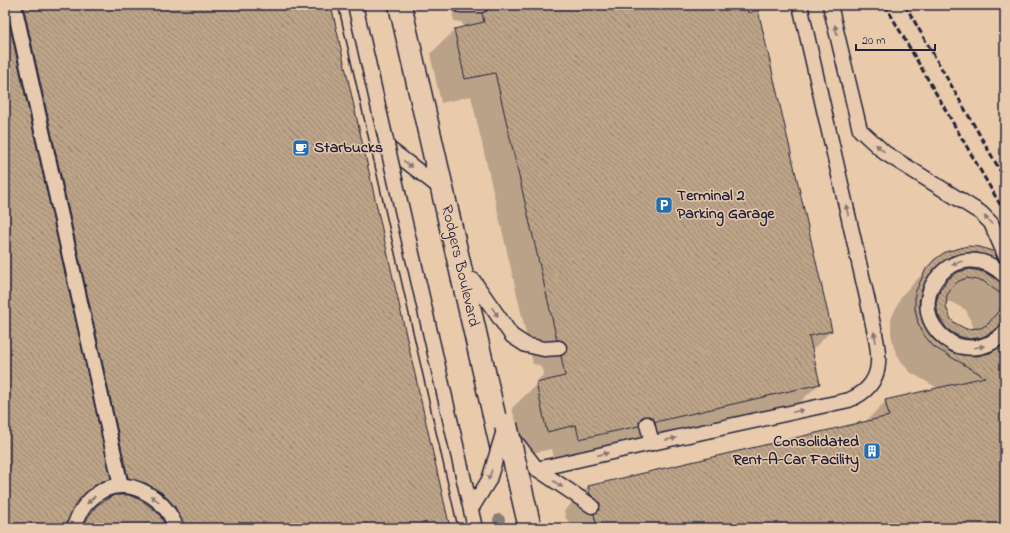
<svg xmlns="http://www.w3.org/2000/svg" width="1010" height="533" font-family="'Indie Flower',sans-serif">
<style>
.shadow{fill:#0003;fill-rule:evenodd}
.building{fill:url(#building-back-hatch);stroke:#22223b}
.lines{fill:none;stroke-linecap:round;stroke-linejoin:round}
.lane-casing{stroke:#22223b;stroke-width:17}
.street-casing{stroke:#22223b;stroke-width:25}
.lane{stroke:#e8cbaf;stroke-width:14}
.street{stroke:#e8cbaf;stroke-width:22}
.rail{stroke:#22223b;stroke-width:3;stroke-dasharray:6 3;stroke-linecap:butt}
.lane-bridge-casing{stroke:#22223b;stroke-width:17;stroke-linecap:butt}
.street-bridge-casing{stroke:#22223b;stroke-width:25;stroke-linecap:butt}
.lane-bridge{stroke:#e8cbaf;stroke-width:14}
.street-bridge{stroke:#e8cbaf;stroke-width:22}
.tree{fill:#897d74}
.oneway{fill:#857675}
.labels{text-anchor:middle;dominant-baseline:central;stroke-width:3;stroke-linejoin:round;paint-order:stroke}
.poi-label{font-size:16px;font-weight:bold;fill:#22223b;stroke:#e8cbaf;text-anchor:start}
.street-label{font-size:16px;fill:#22223b;stroke:#e8cbaf}
</style>
<defs>
<pattern id="building-back-hatch" width="6" height="6" patternUnits="userSpaceOnUse"><rect width="6" height="6" fill="#bda488"/><path d="M-1 5l2 2M0 0l6 6M5-1l2 2" fill="none" stroke="#998570"/></pattern>
</defs>
<rect width="100%" height="100%" fill="#e9cbac"/>
<filter id="ink" filterUnits="userSpaceOnUse"><feTurbulence type="fractalNoise" baseFrequency=".025" numOctaves="2"/><feDisplacementMap in="SourceGraphic" scale="8" xChannelSelector="R" yChannelSelector="G"/><feConvolveMatrix kernelMatrix="1 2 1 2 8 2 1 2 1" color-interpolation-filters="sRGB"/></filter>
<g filter="url(#ink)">
<g class="shadow">
<path d="M5 5H330L449 528H75L103 502 100 488 85 503 72 509 65 528H5Z"/>
<path d="M451 5H745L831 331 811 351 819 384 794 408 628 442 623 440 613 450 555 463 552 449 523 455 512 408 537 384V381L543 375 544 372 539 365 533 364 471 96 441 103 430 54 455 30 465 28 461 22 454 21Z"/>
<path d="M968 247 994 253 999 262 1005 264V528H576L566 519 564 511 588 487 865 422 886 401 939 389 910 372 900 360 894 348 891 334V319L902 295 935 261ZM946 276 952 278 919 310 918 303 924 282ZM946 302H951L966 310 973 326V331L955 324 947 314ZM977 348H982L988 354 967 356Z"/>
</g>
<g class="building">
<path d="M5 5 111 479 100 482 85 493 73 509 66 528H5Z"/>
<path d="M23 5H331L450 528H185L175 507 162 493 145 483 128 478Z"/>
<path d="M489 5H746L748 13 758 10 832 331 809 336 820 384 655 422 653 418 645 416 641 418 639 426 579 439 576 425 547 432 536 383 565 376 561 356 566 352 567 347 563 341 557 340 495 73 465 79 454 29 484 22 482 13 488 10Z"/>
<path d="M968 246 980 247 995 252 997 259 1005 263V266L989 256 972 252 952 256 936 267 925 282 919 303 923 323 933 339 951 352 963 355 977 356 990 353 1005 344V528H597L594 514 599 510 600 503 590 494 588 486 889 416 885 400 985 377 934 347 924 335 918 323 915 309V293L926 269 934 260 945 252Z"/>
<path d="M970 269 984 272 1005 284V297L983 281 967 278 959 281 954 285 947 295 946 307 951 319 955 323 966 329 981 328 988 324 1005 303V324L983 337 970 339 958 336 947 329 938 315 936 303 940 290 947 280 958 272Z"/>
<path d="M114 495H129L143 501 159 514 167 528H83L88 517 97 505Z"/>
</g>
<g class="lines">
<g class="lane-casing">
<g id="lane">
<path d="M14 5 121 486"/>
<path d="M346 5 466 528"/>
<path d="M460 5H481"/>
<path d="M830 5 860 130 885 153 981 213 991 223 1005 255"/>
<path d="M382 143 443 190"/>
<path d="M1005 276C959 231 902 295 940 334 946 340 955 346 964 347 980 349 994 344 1005 332"/>
<path d="M473 280 512 336 526 345 544 349 559 348"/>
<path d="M647 424 652 443 849 400C890 383 878 349 871 315L800 5"/>
<path d="M512 437 537 469 592 506"/>
<path d="M537 469 652 443"/>
<path d="M74 528C79 507 98 486 121 486 134 485 151 494 160 503 168 509 172 519 177 528"/>
</g>
</g>
<g class="street-casing">
<path id="street" d="M400 5 502 450"/>
</g>
<use href="#lane" class="lane"/>
<use href="#street" class="street"/>
<g class="rail">
<path d="M885 5 1005 213"/>
<path d="M905 5 1005 179"/>
</g>
<g class="lane-bridge-casing">
<g id="lane-bridge">
<path d="M355 5 475 528"/>
<path d="M471 509 489 480 505 427"/>
</g>
</g>
<g class="street-bridge-casing">
<path id="street-bridge" d="M506 425 530 528"/>
</g>
<use href="#lane-bridge" class="lane-bridge"/>
<use href="#street-bridge" class="street-bridge"/>
</g>
<circle class="tree" cx="499" cy="520" r="6"/>
<defs><path id="oneway-solid" d="M-6-.8H1V-3.2L6.5 0L1 3.2V.8H-6Z"/></defs>
<g class="oneway">
<use href="#oneway-solid" transform="translate(836 30) rotate(-103)"/>
<use href="#oneway-solid" transform="translate(880 148) rotate(-139)"/>
<use href="#oneway-solid" transform="translate(408 164) rotate(38)"/>
<use href="#oneway-solid" transform="translate(847 210) rotate(-103)"/>
<use href="#oneway-solid" transform="translate(988 220) rotate(-133)"/>
<use href="#oneway-solid" transform="translate(957 263) rotate(160)"/>
<use href="#oneway-solid" transform="translate(495 312) rotate(55)"/>
<use href="#oneway-solid" transform="translate(875 337) rotate(-101)"/>
<use href="#oneway-solid" transform="translate(979 347) rotate(-10)"/>
<use href="#oneway-solid" transform="translate(798 411) rotate(-12)"/>
<use href="#oneway-solid" transform="translate(671 439) rotate(-12)"/>
<use href="#oneway-solid" transform="translate(603 454) rotate(-13)"/>
<use href="#oneway-solid" transform="translate(490 475) rotate(110)"/>
<use href="#oneway-solid" transform="translate(558 484) rotate(34)"/>
<use href="#oneway-solid" transform="translate(155 499) rotate(-145)"/>
<use href="#oneway-solid" transform="translate(91 500) rotate(136)"/>
</g>
</g>
<defs>
<g id="cafe-square" transform="scale(0.9)"><rect x="-9" y="-9" width="18" height="18" rx="4" fill="#1f6fb2" stroke="#e8cbaf"/><path d="M-5.5-4.5H6V0H3Q3 3.5 0 3.5H-2.5Q-5.5 3.5-5.5 0ZM3-3.2v2h1.7v-2ZM-6 4.5H4V6H-6Z" fill="#fff"/></g>
<g id="parking-square" transform="scale(0.9)"><rect x="-9" y="-9" width="18" height="18" rx="4" fill="#1f6fb2" stroke="#e8cbaf"/><path d="M-3.5-5.5H1a3.5 3.5 0 0 1 0 7H-1V5.5H-3.5ZM-1-3.4V-.6H.8a1.4 1.4 0 0 0 0-2.8Z" fill="#fff"/></g>
<g id="building-square" transform="scale(0.9)"><rect x="-9" y="-9" width="18" height="18" rx="4" fill="#1f6fb2" stroke="#e8cbaf"/><path d="M-4-6H4V6H1V3H-1V6H-4ZM-2.5-4.3h1.7v1.8h-1.7ZM.8-4.3h1.7v1.8H.8ZM-2.5-1h1.7V.8h-1.7ZM.8-1h1.7V.8H.8Z" fill="#fff"/></g>
</defs>
<g fill-rule="evenodd">
<use href="#cafe-square" x="301" y="148"/>
<use href="#parking-square" x="664" y="205"/>
<use href="#building-square" x="872" y="451"/>
</g>
<g class="labels">
<g class="poi-label">
<text x="314" y="148">Starbucks</text>
<text x="677" y="196">Terminal 2<tspan x="677" dy="18">Parking Garage</tspan></text>
<text x="859" y="442" text-anchor="end">Consolidated<tspan x="859" dy="18">Rent-A-Car Facility</tspan></text>
</g>
<g class="street-label">
<text transform="translate(460 266) rotate(77)">Rodgers Boulevard</text>
</g>
</g>
<rect width="1010" height="533" fill="none" stroke="#e8cbaf" stroke-width="20"/>
<rect x="10" y="10" width="990" height="513" fill="none" stroke="#22223b" stroke-width="1.5" filter="url(#ink)"/>
<path d="M856 44v6h79v-6" fill="none" stroke="#22223b" stroke-width="2"/>
<text x="862" y="44" font-size="12" fill="#22223b" stroke="#e8cbaf" stroke-width="3" paint-order="stroke">20 m</text>
</svg>
